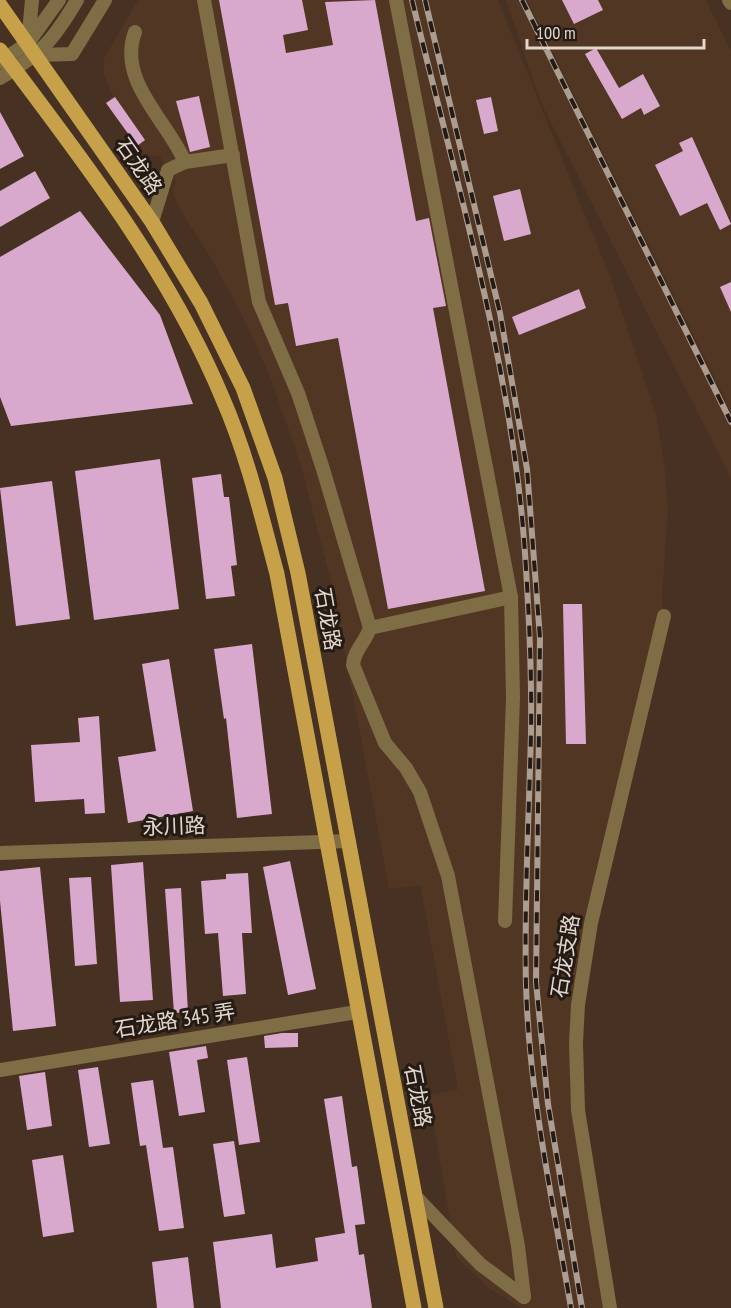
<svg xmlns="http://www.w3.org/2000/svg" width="731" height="1308" font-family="'PT Sans Narrow','Noto Sans SC',sans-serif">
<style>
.built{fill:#513623}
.building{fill:#d9a9cd}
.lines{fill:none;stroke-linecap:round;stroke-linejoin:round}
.minor{stroke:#7f6d45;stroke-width:14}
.major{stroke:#c6a14a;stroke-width:15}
.rail-casing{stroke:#ad9d91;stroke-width:6}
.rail{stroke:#251b15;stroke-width:4;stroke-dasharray:11;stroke-linecap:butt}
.labels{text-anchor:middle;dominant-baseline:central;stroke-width:6;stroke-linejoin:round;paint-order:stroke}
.street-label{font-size:21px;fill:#e3d6cc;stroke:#251b15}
</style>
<rect width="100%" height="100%" fill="#463122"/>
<g class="built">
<path d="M138 0H498L611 279 657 418 665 469 668 510 662 599 664 616 591 923 576 1043 610 1308H521L491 1290 456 1257 429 1095 458 1089 420 885 389 889 333 589 301 466 270 376 243 317 212 260 178 206 172 191 176 182 160 157 141 153 105 103 113 96 104 74V58Z"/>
<path d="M506 0H526L731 414V479L541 103Z"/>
<path d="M527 0H706L731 52V411Z"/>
</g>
<g class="building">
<path d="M219 0H302L308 30 283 35 286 53 333 45 325 2 375 0 416 221 429 218 446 306 433 308 485 591 388 609 338 338 296 346 288 303 275 305Z"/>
<path d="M562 0H598L603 10 574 24Z"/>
<path d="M596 48 619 88 643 74 660 106 644 115 641 108 622 119 585 54Z"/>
<path d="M199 96 210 147 190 152 176 101Z"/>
<path d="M115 97 145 140 137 146 106 103Z"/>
<path d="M491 97 498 131 484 134 476 100Z"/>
<path d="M0 112 24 156 0 169Z"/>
<path d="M692 137 731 224 720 230 707 203 680 216 655 165 683 151 679 143Z"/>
<path d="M35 171 50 198 0 227V191Z"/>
<path d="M520 189 531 234 504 241 493 196Z"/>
<path d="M80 211 160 315 193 404 11 426 0 397V257Z"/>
<path d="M731 282V312L720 287Z"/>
<path d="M579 289 586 308 519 335 512 317Z"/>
<path d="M160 459 179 609 94 620 75 471Z"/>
<path d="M221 474 224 497H229L237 565 231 566 235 596 206 599 192 478Z"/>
<path d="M52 481 70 619 16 626 0 488Z"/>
<path d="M563 604H582L586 744H566Z"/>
<path d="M252 644 272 814 237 818 226 718 224 719 214 649Z"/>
<path d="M169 659 193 811 128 823 118 757 156 751 142 664Z"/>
<path d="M99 716 105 813 85 814 84 799 35 802 31 745 80 742 78 718Z"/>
<path d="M290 861 316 989 288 995 263 867Z"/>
<path d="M143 862 153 1000 120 1002 111 865Z"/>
<path d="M40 867 56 1026 13 1031 0 901V871Z"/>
<path d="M248 873 252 933H242L246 994 223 996 218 933 205 934 201 881 226 879V874Z"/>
<path d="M91 877 97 964 75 966 69 878Z"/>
<path d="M181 888 188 1012 174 1013 165 889Z"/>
<path d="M282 1033H298V1047L265 1048 264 1036Z"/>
<path d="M206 1046 208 1058 197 1060 205 1112 179 1116 169 1052Z"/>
<path d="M247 1057 260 1142 239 1145 227 1060Z"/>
<path d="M98 1067 110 1144 89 1147 78 1070Z"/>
<path d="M45 1072 52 1126 27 1130 19 1076Z"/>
<path d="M153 1080 163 1148 173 1147 184 1228 159 1231 146 1145 140 1146 131 1083Z"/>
<path d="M342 1096 352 1167 357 1166 365 1224 355 1225 359 1255 364 1254 372 1308H221L213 1242 272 1234 276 1268 318 1261 315 1238 345 1233 324 1099Z"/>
<path d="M234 1141 245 1214 224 1217 213 1144Z"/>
<path d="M63 1155 74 1232 43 1237 32 1160Z"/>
<path d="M188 1257 194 1308H157L152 1262Z"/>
</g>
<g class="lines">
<g class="minor">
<path d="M204 0 259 302 298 393 323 469 370 628"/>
<path d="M396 0 511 597 513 698 505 921"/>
<path d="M729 0 731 3"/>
<path d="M135 32C117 81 167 120 185 162"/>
<path d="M28 43 32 0"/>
<path d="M37 55 72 54 105 0"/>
<path d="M0 62 28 43 59 0"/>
<path d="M0 78C41 54 53 41 77 0"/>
<path d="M152 222 168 170 185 162 233 155"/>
<path d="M511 597 370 628C365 643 354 650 353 665L385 743 406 768 420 792 448 876 518 1246 524 1297"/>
<path d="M0 853 349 841"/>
<path d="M0 1070 357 1012"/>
<path d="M416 1197 480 1264 524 1297"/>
<path d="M610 1308 578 1110 576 1043 578 1005 591 923 664 616"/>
</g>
<g class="major">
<path d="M0 5 152 222 201 303 243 388 275 478 298 573 436 1308"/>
<path d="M0 50C82 159 169 270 222 397 247 454 261 514 277 574L414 1308"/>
</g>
<g class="rail-casing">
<g id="rail">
<path d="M412 0C456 182 512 366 525 553 529 613 532 673 531 733 529 817 524 901 526 985 529 1094 553 1202 571 1308"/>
<path d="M425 0 500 313 527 469 540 638 536 982 548 1104 582 1308"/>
<path d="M522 0 731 422"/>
</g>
</g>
<use href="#rail" class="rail"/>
</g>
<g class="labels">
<g class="street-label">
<text transform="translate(139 166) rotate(55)">石龙路</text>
<text transform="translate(328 619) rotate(80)">石龙路</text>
<text transform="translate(174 826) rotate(-2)">永川路</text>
<text transform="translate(565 956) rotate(-81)">石龙支路</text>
<text transform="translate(175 1020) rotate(-9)">石龙路 345 弄</text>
<text transform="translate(418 1096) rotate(79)">石龙路</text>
</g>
</g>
<path d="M527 39v9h177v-9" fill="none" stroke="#e3d6cc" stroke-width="3"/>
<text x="536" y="39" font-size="18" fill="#e3d6cc" stroke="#251b15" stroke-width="4.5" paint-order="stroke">100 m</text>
</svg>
